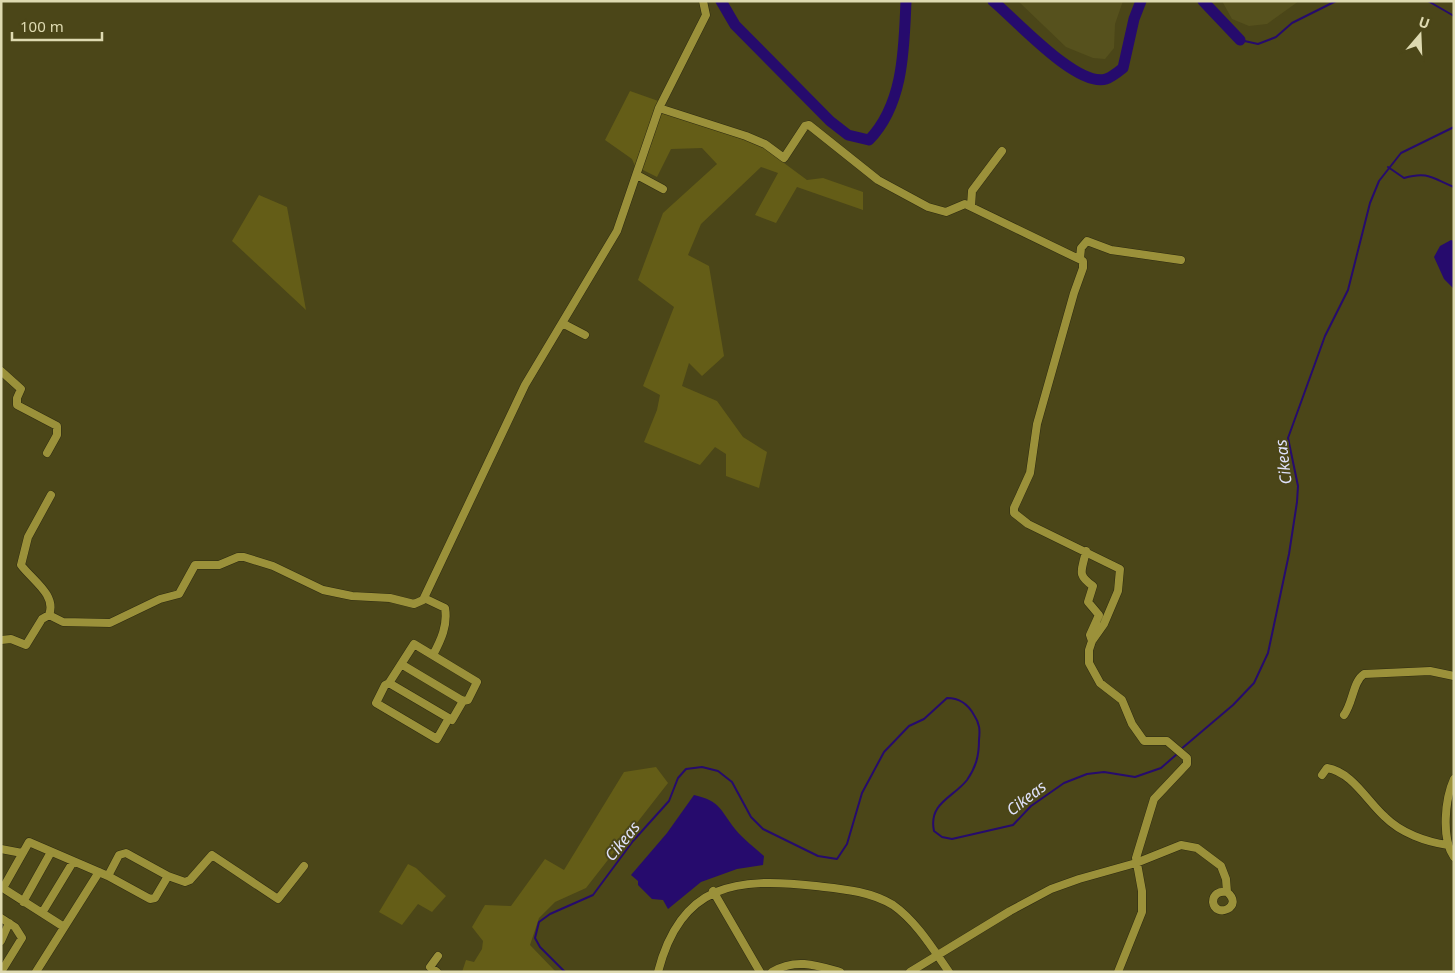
<svg xmlns="http://www.w3.org/2000/svg" width="1455" height="973" font-family="'Noto Sans',sans-serif">
<rect width="100%" height="100%" fill="#4b4618"/>
<!-- built -->
<path fill="#56511d" d="M 1018,1 L 1123,1 L 1115,24 L 1114,48 L 1105,59 L 1093,58 L 1066,47 Z
M 1222,1 L 1299,1 L 1267,24 L 1249,26 L 1232,19 Z"/>
<!-- green -->
<path fill="#645d17" d="M 630,91 L 664,103 L 662,109 L 761,146 L 807,180 L 823,178 L 863,192 L 863,210 L 797,187 L 776,223 L 755,215 L 778,173 L 761,167 L 701,224 L 688,255 L 709,266 L 724,356 L 702,376 L 689,363 L 682,386 L 717,401 L 743,437 L 767,452 L 759,488 L 726,476 L 726,454 L 715,447 L 700,465 L 644,442 L 657,410 L 660,395 L 643,386 L 674,307 L 638,280 L 663,213 L 717,164 L 702,148 L 671,149 L 657,177 L 635,166 L 632,159 L 605,140 Z
M 259,195 L 287,207 L 306,310 L 232,241 Z
M 656,767 L 668,783 L 586,888 L 555,902 L 539,918 L 530,945 L 556,972 L 462,972 L 466,960 L 474,962 L 482,949 L 483,941 L 472,927 L 485,905 L 511,906 L 545,859 L 564,870 L 624,772 Z
M 408,864 L 416,868 L 446,896 L 432,912 L 418,904 L 402,925 L 379,912 Z"/>
<!-- water -->
<path fill="#260b6d" d="M 1451,240 L 1454,241 L 1454,289 L 1444,279 L 1434,257 L 1440,246 Z
M 694,795 C 721,801 720,810 735,829 C 743,839 755,848 764,856 L 763,865 L 737,869 L 701,882 L 668,909 L 663,900 L 652,899 L 638,885 L 638,881 L 631,875 L 667,833 Z"/>
<g fill="none" stroke-linecap="round" stroke-linejoin="round">
<!-- stream -->
<path stroke="#260b6d" stroke-width="2" d="M 1428,1 L 1454,16
M 1240,40 L 1258,44 L 1276,37 L 1292,23 L 1336,1
M 1388,167 L 1404,178 C 1428,171 1432,178 1454,187
M 1180,750 L 1233,705 L 1254,683 L 1268,653 L 1289,554 L 1297,502 L 1298,486 L 1288,438 L 1325,336 L 1348,290 L 1370,203 L 1379,181 L 1401,153 L 1454,127
M 565,972 L 540,947 L 535,938 L 539,922 L 550,914 L 593,895 L 633,841 L 669,801 L 678,778 L 686,769 L 702,767 L 718,771 L 732,782 L 751,817 L 763,829 L 818,856 L 837,859 L 847,844 L 862,793 L 884,752 L 909,726 L 924,719 L 947,698 C 959,698 968,704 974,715 C 980,724 980,730 979,740 C 979,756 976,767 967,780 C 954,797 928,803 934,831 L 942,837 L 952,839 L 1013,825 L 1031,806 L 1064,783 L 1087,774 L 1104,772 L 1135,777 L 1161,768 L 1177,754"/>
<!-- river -->
<path stroke="#260b6d" stroke-width="11" d="M 721,1 L 735,25 L 830,121 L 848,135 L 869,140 C 904,104 904,48 906,1
M 993,1 C 1015,19 1077,88 1106,79 C 1112,77 1118,72 1123,68 L 1134,19 L 1141,1
M 1203,1 L 1240,40"/>
<!-- minor casing -->
<g stroke="#2f2c11" stroke-width="9">
<path id="minor" d="M 659,108 L 746,136 L 765,144 L 784,158 L 805,126 L 809,125 L 878,180 L 928,207 L 946,212 L 965,204 L 1083,261 L 1083,268 L 1074,293 L 1037,424 L 1030,473 L 1014,508 L 1014,513 L 1028,524 L 1120,569 L 1118,591 L 1104,624 L 1092,641 L 1089,650 L 1089,663 L 1100,683 L 1122,700 L 1132,724 L 1144,741 L 1167,741 L 1187,758 L 1187,764 L 1154,799 L 1136,858 L 1142,891 L 1142,912 L 1118,972
M 637,175 L 663,189
M 971,206 L 972,191 L 1002,151
M 1080,258 L 1081,248 L 1087,241 L 1111,250 L 1181,260
M 562,323 L 585,335
M 1,371 L 21,389 L 17,398 L 17,405 L 57,426 L 57,435 L 47,453
M 1086,551 C 1082,571 1076,574 1093,586 L 1088,602 L 1099,615 L 1090,635 L 1092,641
M 424,598 L 445,608 C 448,625 441,640 433,655
M 49,615 C 57,595 32,580 21,565 L 28,537 L 51,495
M 1,640 L 11,639 L 26,645 L 42,619 L 49,615 L 63,622 L 110,623 L 160,599 L 179,594 L 195,565 L 219,565 L 238,557 L 244,557 L 273,566 L 323,590 L 352,596 L 390,598 L 414,604 L 423,600 L 525,385 L 617,231 L 659,108 L 706,15 L 703,1
M 401,664 L 463,701
M 389,683 L 452,720 L 463,701 L 468,700 L 477,682 L 414,644 L 389,683 L 385,685 L 376,703 L 437,739 L 449,718
M 1344,715 C 1353,703 1353,681 1364,674 L 1430,671 L 1454,676
M 1322,775 L 1327,768 C 1352,772 1367,801 1385,817 C 1401,833 1426,842 1448,845
M 1454,779 C 1445,799 1441,838 1454,857
M 1,849 L 22,853
M 108,876 L 119,855 L 126,853 L 168,876 L 185,882 L 190,880 L 212,855 L 278,899 L 304,866
M 1,887 L 64,927
M 3,888 L 29,842 L 108,876 L 150,899 L 155,898 L 168,876
M 713,891 L 760,972
M 23,902 L 51,852
M 42,913 L 73,862
M 1,918 L 15,927 L 22,938 L 1,972
M 1,941 L 9,923
M 36,972 L 99,872
M 437,972 L 430,967 L 438,956
M 658,972 C 681,883 736,877 816,886 C 843,889 870,891 893,905 C 916,921 933,949 949,972
M 772,972 C 795,958 816,965 840,972
M 910,972 L 1010,911 L 1051,889 L 1079,879 L 1136,863 L 1181,845 L 1197,848 L 1221,866 L 1226,879 L 1227,892 C 1245,907 1215,919 1213,902 C 1213,894 1219,891 1227,892"/>
</g>
<!-- minor -->
<use href="#minor" stroke="#9b913a" stroke-width="8"/>
</g>
<g text-anchor="middle" dominant-baseline="central" stroke-width="4" stroke-linejoin="round" paint-order="stroke">
<!-- water labels -->
<g font-size="16" font-style="italic" fill="#dfe1fb" stroke="#4b4618">
<text transform="translate(1283 462) rotate(-97)">Cikeas</text>
<text transform="translate(1026 798) rotate(-38)">Cikeas</text>
<text transform="translate(622 841) rotate(-51)">Cikeas</text>
</g>
</g>
<!-- border -->
<rect width="1455" height="973" fill="none" stroke="#dedab1" stroke-width="5"/>
<!-- north arrow -->
<g transform="translate(1420 35) rotate(19)" stroke="#4b4618" stroke-width="4" paint-order="stroke">
<path d="M0-4L9 19L0 12L-9 19Z" fill="#dedab1"/>
<text y="-8" font-size="14" font-weight="bold" text-anchor="middle" fill="#dedab1">U</text>
</g>
<!-- scale -->
<path d="M12 32v8h90v-8" fill="none" stroke="#dedab1" stroke-width="2.5"/>
<text x="20" y="32" font-size="15" fill="#dedab1" stroke="#4b4618" stroke-width="4" paint-order="stroke">100 m</text>
</svg>
